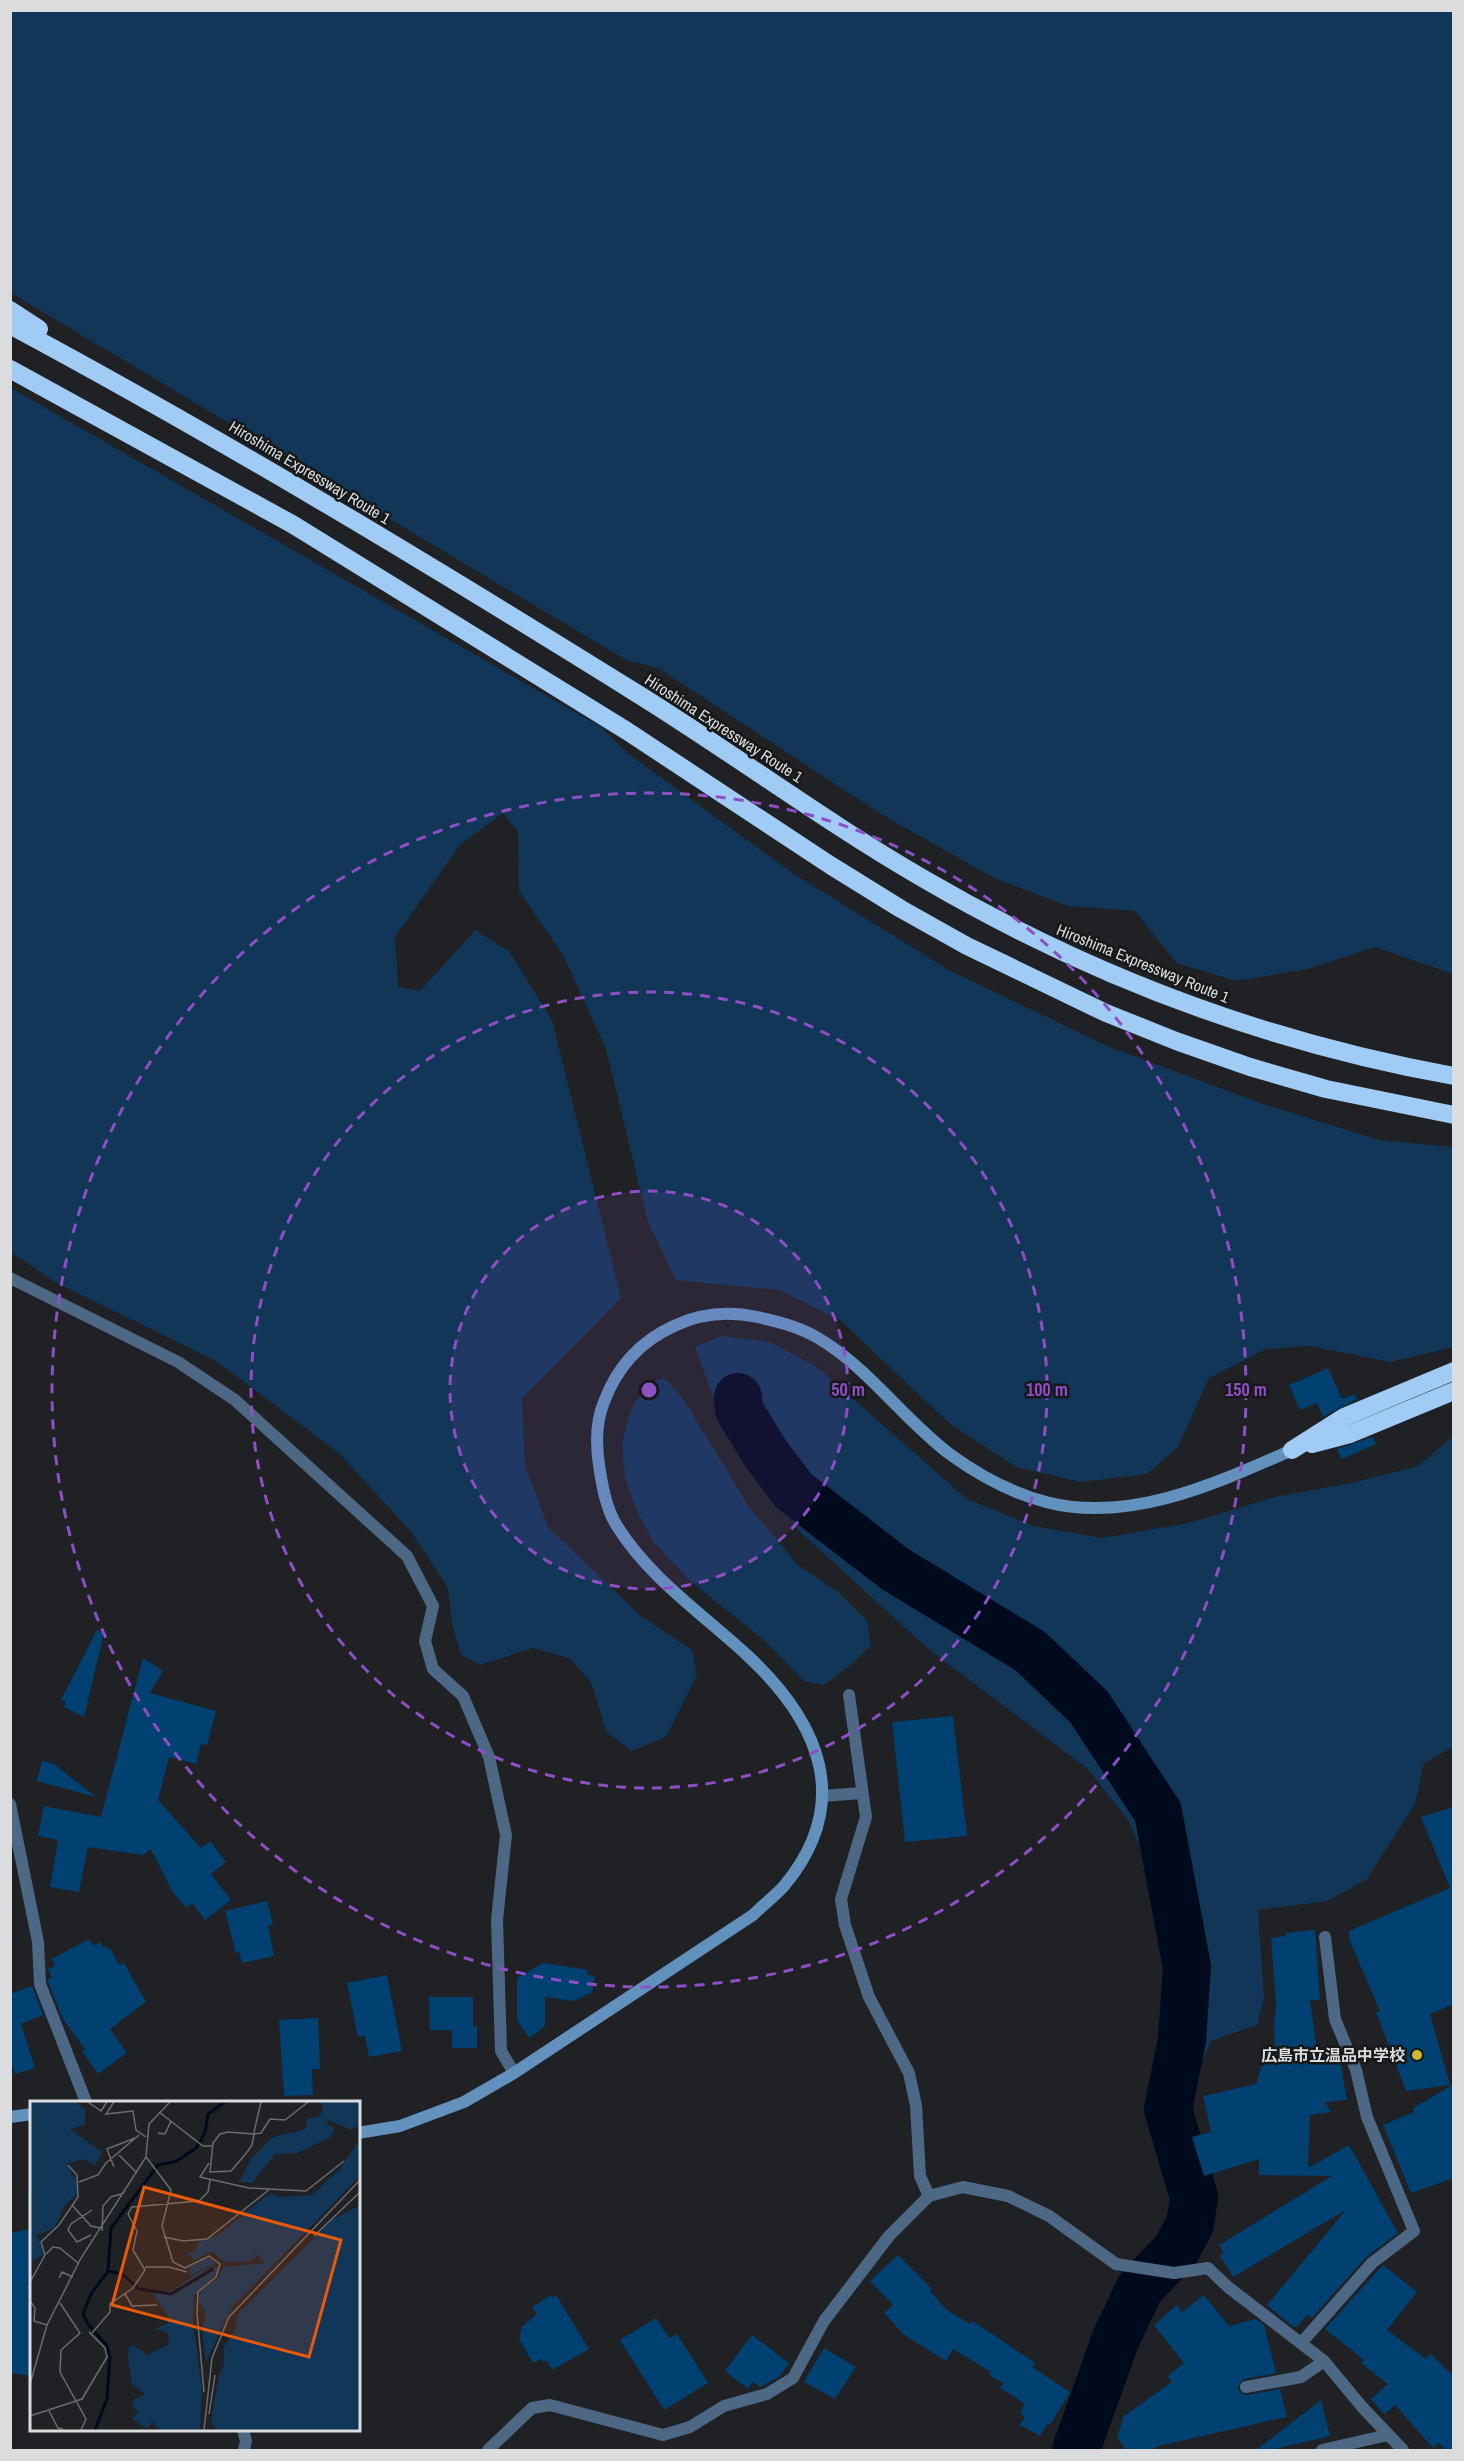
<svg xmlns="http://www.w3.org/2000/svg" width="1464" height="2461" font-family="'Archivo Narrow','Noto Sans JP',sans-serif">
<rect width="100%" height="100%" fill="#1f2124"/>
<!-- green -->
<path fill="#113657" d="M 11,10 L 1453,11 L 1453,974 L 1375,947 L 1308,969 L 1236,981 L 1176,963 L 1135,911 L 1068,906 L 994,878 L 881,814 L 658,668 L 626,660 L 11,293 Z
M 11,388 L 601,727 L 626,752 L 794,874 L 949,970 L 1107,1046 L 1263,1104 L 1380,1140 L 1453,1147 L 1453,1347 L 1391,1362 L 1309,1346 L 1266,1349 L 1209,1378 L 1178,1447 L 1147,1474 L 1081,1482 L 1016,1467 L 949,1423 L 840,1320 L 779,1290 L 676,1280 L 648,1222 L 606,1049 L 563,955 L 519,891 L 518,832 L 503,813 L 460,845 L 395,937 L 398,987 L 420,991 L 475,930 L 509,951 L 552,1020 L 621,1298 L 522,1398 L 525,1466 L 548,1527 L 641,1616 L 692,1650 L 697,1675 L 666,1737 L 632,1751 L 606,1731 L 591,1682 L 569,1658 L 533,1648 L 480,1665 L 461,1655 L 452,1624 L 448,1588 L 412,1533 L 340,1454 L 216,1361 L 55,1282 L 11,1252 Z
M 721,1336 L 770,1342 L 817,1367 L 967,1499 L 1034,1526 L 1102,1538 L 1189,1523 L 1275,1497 L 1356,1482 L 1418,1466 L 1453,1436 L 1453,1747 L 1424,1763 L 1415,1804 L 1367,1879 L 1328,1901 L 1258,1910 L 1264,1998 L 1257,2025 L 1211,2041 L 1197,2073 L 1177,2071 L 1169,2024 L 1177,1967 L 1152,1872 L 1128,1820 L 1088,1769 L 926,1647 L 799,1531 L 717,1407 L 695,1347 Z
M 664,1378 L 682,1397 L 749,1507 L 798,1565 L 838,1592 L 867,1621 L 871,1645 L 853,1663 L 824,1685 L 804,1681 L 765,1641 L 688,1579 L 653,1541 L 636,1509 L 625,1478 L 622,1443 L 631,1410 L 647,1384 Z"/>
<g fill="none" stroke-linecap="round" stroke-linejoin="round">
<!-- river -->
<path stroke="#000a1d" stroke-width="48" d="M 738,1397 L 739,1410 L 766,1454 L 794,1491 L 895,1569 L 1030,1651 L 1089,1707 L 1158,1812 L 1187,1967 L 1182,2040 L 1168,2109 L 1194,2197 L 1190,2224 L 1176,2250 L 1140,2288 L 1116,2338 L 1076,2450"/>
</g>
<!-- building -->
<path fill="#014171" d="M 1328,1368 L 1342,1399 L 1354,1394 L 1357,1399 L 1323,1417 L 1317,1403 L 1300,1410 L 1289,1385 Z
M 1373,1437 L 1376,1444 L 1342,1459 L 1337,1449 Z
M 97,1630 L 104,1633 L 84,1717 L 64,1707 L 66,1702 L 61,1700 Z
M 143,1658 L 163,1671 L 150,1693 L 216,1711 L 207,1745 L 201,1744 L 196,1764 L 169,1757 L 158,1800 L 201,1848 L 210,1841 L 226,1862 L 211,1874 L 231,1900 L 205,1920 L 192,1903 L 186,1908 L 172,1891 L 151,1849 L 143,1855 L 88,1847 L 79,1892 L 50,1887 L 58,1840 L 38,1836 L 44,1806 L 101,1817 Z
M 953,1716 L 967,1836 L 905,1842 L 892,1722 Z
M 42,1761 L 54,1764 L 96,1797 L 37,1781 Z
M 1454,1807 L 1454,2004 L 1430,2014 L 1450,2085 L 1406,2091 L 1376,2012 L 1380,2011 L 1349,1939 L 1349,1931 L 1450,1888 L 1421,1817 Z
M 267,1901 L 273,1924 L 268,1926 L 274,1956 L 242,1963 L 239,1952 L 236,1953 L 225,1911 Z
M 1315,1930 L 1320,2000 L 1310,2000 L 1318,2057 L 1339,2054 L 1347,2100 L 1325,2102 L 1331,2112 L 1310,2115 L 1308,2168 L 1349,2145 L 1398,2233 L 1366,2257 L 1312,2318 L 1307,2315 L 1297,2327 L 1293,2327 L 1267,2305 L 1346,2210 L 1233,2277 L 1220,2256 L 1224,2253 L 1219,2245 L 1332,2176 L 1259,2175 L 1259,2159 L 1204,2176 L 1192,2137 L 1211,2132 L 1203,2096 L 1256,2084 L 1262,2064 L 1276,2062 L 1274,2029 L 1276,2003 L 1271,1938 L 1286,1936 L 1285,1933 Z
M 89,1939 L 93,1946 L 100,1942 L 103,1947 L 106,1946 L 108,1950 L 110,1948 L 119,1965 L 124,1963 L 146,2002 L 110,2029 L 127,2053 L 98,2074 L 82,2051 L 85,2049 L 63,2019 L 48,1982 L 48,1979 L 52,1978 L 48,1969 L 55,1965 L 52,1959 Z
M 543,1963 L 588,1970 L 587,1975 L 595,1976 L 592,1992 L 574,2001 L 545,1997 L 545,2026 L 529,2038 L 517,2020 L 517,1978 Z
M 387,1975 L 402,2051 L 369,2057 L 365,2036 L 358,2037 L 347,1983 Z
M 32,1986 L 43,2015 L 21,2024 L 35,2068 L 15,2074 L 10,2059 L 10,1994 Z
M 429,1997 L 473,1997 L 473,2026 L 477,2026 L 477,2048 L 452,2048 L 452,2030 L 430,2030 Z
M 318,2018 L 320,2069 L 312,2069 L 313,2095 L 284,2096 L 279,2020 Z
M 1454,2084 L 1454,2178 L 1411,2193 L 1383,2125 L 1414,2112 L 1413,2108 Z
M 32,2229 L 32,2376 L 10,2373 L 10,2233 Z
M 898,2255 L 932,2289 L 930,2291 L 947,2310 L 970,2324 L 972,2321 L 994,2335 L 1035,2363 L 1032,2367 L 1070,2392 L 1050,2425 L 1048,2423 L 1040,2436 L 1020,2425 L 1025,2417 L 1020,2414 L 1025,2404 L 1000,2388 L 1003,2383 L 989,2375 L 991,2372 L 953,2349 L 946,2361 L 903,2334 L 884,2313 L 893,2305 L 870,2281 Z
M 1383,2265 L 1417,2292 L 1387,2330 L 1426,2359 L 1431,2354 L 1454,2377 L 1454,2451 L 1447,2451 L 1439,2443 L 1433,2448 L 1395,2405 L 1384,2414 L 1371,2399 L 1388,2384 L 1361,2363 L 1364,2360 L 1325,2329 Z
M 551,2295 L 552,2298 L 556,2295 L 589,2349 L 552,2370 L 546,2360 L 543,2362 L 541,2359 L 533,2363 L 519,2339 L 522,2327 L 537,2314 L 532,2307 Z
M 1204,2295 L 1229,2326 L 1256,2319 L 1264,2325 L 1276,2373 L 1244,2379 L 1239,2384 L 1238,2389 L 1243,2394 L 1247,2395 L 1280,2389 L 1287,2417 L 1158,2446 L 1152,2451 L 1126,2451 L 1117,2437 L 1124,2416 L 1172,2382 L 1167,2376 L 1184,2363 L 1154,2325 L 1177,2305 L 1182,2312 Z
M 656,2318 L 669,2338 L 677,2334 L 708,2383 L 664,2410 L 620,2340 Z
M 752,2335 L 789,2363 L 779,2377 L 760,2387 L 753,2382 L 748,2389 L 725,2371 Z
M 824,2348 L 856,2367 L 835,2399 L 804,2382 Z
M 1321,2400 L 1330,2436 L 1266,2451 L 1255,2451 Z"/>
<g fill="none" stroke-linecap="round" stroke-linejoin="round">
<!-- lane -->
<path stroke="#4c6885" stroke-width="12" d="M 1246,2387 L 1301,2377 L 1324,2361
M 1322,2450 L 1388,2435"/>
<!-- street -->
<path stroke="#4c6885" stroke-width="12" d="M 10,1278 L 178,1362 L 235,1400 L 407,1556 L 433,1606 L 425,1641 L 433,1669 L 463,1696 L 489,1757 L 506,1835 L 497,1920 L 501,2051 L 514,2073
M 849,1695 L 866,1817 L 841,1899 L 845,1925 L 869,1997 L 909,2073 L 916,2106 L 920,2176 L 929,2196
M 823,1796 L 861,1793
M 10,1804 L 38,1942 L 40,1984 L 86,2102
M 1302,2342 L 1372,2263 L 1414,2231 L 1367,2117 L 1356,2070 L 1335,2019 L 1325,1937
M 243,2430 L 246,2441 L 244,2450
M 488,2450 L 532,2408 L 550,2405 L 663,2435 L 690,2427 L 724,2406 L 767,2394 L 793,2378 L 824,2321 L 889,2236 L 929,2196 L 963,2187 L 1008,2196 L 1049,2216 L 1116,2264 L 1174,2273 L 1208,2268 L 1228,2287 L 1324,2361 L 1363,2408 L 1403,2450"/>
<!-- secondary -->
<path stroke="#6391be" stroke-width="12" d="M 10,2117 L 32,2114
M 358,2133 L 400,2126 L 464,2102 L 514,2073 L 753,1915 C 763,1905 775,1896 784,1886 C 854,1802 819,1722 748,1656 C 703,1614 650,1579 617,1526 C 606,1509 602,1485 599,1465 C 596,1445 596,1421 604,1402 C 617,1367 641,1341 674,1326 C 701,1313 729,1311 757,1317 C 777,1321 800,1327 818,1338 C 869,1368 904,1420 951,1455 C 980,1476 1012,1493 1046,1502 C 1130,1524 1217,1483 1292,1450"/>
<!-- highway -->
<path stroke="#a0cbf5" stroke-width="18" d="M 10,310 L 39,329
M 10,325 C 226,441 434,567 641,696 C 737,756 827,823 924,879 C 1090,976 1264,1042 1454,1076
M 10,369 L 292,524 L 627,731 L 830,865 L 901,909 L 967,946 L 1106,1013 L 1176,1041 L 1250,1067 L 1326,1089 L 1454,1115
M 1312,1444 L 1350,1434 L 1454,1391
M 1292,1450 L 1344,1417 L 1454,1371"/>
</g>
<!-- distance rings -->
<circle cx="649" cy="1390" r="199" fill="#8e4fc5" fill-opacity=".12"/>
<g fill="none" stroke="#8e4fc5" stroke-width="3" stroke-dasharray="10 8">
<circle cx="649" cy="1390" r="199"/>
<circle cx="649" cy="1390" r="398"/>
<circle cx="649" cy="1390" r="597"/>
</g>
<!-- markers -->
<circle fill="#cfb837" stroke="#16181a" stroke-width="2" cx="1417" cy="2055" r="6"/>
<g text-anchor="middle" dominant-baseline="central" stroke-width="5" stroke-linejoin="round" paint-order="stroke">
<!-- street labels -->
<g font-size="16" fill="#dadcdd" stroke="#16181a">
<text transform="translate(310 472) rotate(31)">Hiroshima Expressway Route 1</text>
<text transform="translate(724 728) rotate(33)">Hiroshima Expressway Route 1</text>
<text transform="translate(1143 963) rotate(22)">Hiroshima Expressway Route 1</text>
</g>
<!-- poi labels -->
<g font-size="16" font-weight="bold" fill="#dadcdd" stroke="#16181a" text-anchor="end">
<text x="1405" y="2055">広島市立温品中学校</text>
</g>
</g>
<!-- overview -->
<g transform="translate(30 2101)">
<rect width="330" height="330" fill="#1f2124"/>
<path d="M 0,1 L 45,1 L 55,8 L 55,24 L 40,28 L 72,51 L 65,65 L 55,58 L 37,62 L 47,82 L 47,93 L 36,103 L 24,127 L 7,134 L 14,153 L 2,161 ZM 291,1 L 330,1 L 330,23 L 321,29 L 298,19 L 297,22 L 304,28 L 301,36 L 267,52 L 245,53 L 222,82 L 209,81 L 221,58 L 243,36 L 275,28 L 277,18 L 289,15 L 293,10 ZM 330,38 L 330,75 L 203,205 L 176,260 L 172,227 L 176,212 L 168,199 L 172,189 L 187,178 L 194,166 L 235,162 L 224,150 L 226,157 L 217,161 L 194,161 L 182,150 L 164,159 L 157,152 L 166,149 L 168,140 L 187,135 L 240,92 L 250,96 L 282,94 L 309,69 ZM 330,104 L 330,329 L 186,329 L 181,320 L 189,274 L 194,263 L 194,246 L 205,229 L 208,213 L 302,119 ZM 173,158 L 182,158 L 186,163 L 160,174 L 159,167 ZM 188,166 L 187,172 L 164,195 L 163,221 L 172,289 L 170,329 L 130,329 L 122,320 L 118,328 L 102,318 L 108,311 L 102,306 L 103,299 L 115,293 L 102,283 L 98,257 L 99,246 L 103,244 L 118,254 L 139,243 L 138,232 L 125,228 L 138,222 L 139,216 L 120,189 L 141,190 L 171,170 Z" fill="#113657"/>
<path fill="none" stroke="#000a1d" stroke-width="3" d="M 78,170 L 92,173 L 109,188 L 141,193 L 183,168M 65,329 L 77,298 L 80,256 L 77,245 L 58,223 L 53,213 L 61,193 L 78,170 L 81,127 L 128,64 L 147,60 L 166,47 L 175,32 L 178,13 L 195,1"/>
<path fill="none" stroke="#6a6c6e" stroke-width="1.5" d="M 58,1 L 71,10 L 77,1M 84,1 L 76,13 L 103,10 L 106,29 L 116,36M 231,1 L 224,31 L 224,33 L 222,44 L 218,50 L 201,70 L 180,71 L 183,42 L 190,33 L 198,31 L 224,33 L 231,32 L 240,18 L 255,19 L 278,1M 129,11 L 173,45 L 182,45M 128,32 L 135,33 L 141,20M 89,54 L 107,72M 116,56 L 141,89 L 132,125 L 143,161 L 155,167 L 179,155 L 190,163 L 186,176 L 168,191 L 167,212M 179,62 L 170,76 L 219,87 L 276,90 L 314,60M 84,66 L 77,48 L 105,37M 49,81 L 68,74 L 76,62 L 109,34M 42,104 L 61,125 L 70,127M 72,130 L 73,105 L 81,96 L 94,92M 61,134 L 47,141 L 38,129 L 41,123 L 62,109M 284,135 L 330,91M 134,136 L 153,140 L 177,138 L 240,88M 16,153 L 23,146 L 30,147 L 49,163M 115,166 L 139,166 L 157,171M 29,177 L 32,171 L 43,176M 0,181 L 15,154 L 11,141 L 29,124 L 48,96 L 47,74 L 38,64M 95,193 L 102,205 L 127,204M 0,200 L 5,207 L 4,220 L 17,224M 30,202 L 50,232 L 31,249 L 30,271 L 56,318 L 51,329M 167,212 L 174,291M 62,232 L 80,211 L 80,203 L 103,187 L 115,169 L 103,149 L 107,130 L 98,113 L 102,106 L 169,100 L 178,91 L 180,79M 0,283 L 17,224 L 51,157 L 116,56 L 119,23 L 140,1M 19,310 L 28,327 L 33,328M 179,313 L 185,274M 0,315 L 52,298 L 77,256 L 75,247 L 59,231M 174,329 L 182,257 L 199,216 L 330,79"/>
<path fill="#e8590c" fill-opacity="0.15" stroke="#e8590c" stroke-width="3" d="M 114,86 L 311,139 L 279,256 L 82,204 Z"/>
<rect width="330" height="330" fill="none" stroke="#dadcdd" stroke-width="3"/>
</g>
<circle cx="649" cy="1390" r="9" fill="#8e4fc5" stroke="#16181a" stroke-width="3"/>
<g font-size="18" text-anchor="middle" font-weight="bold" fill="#8e4fc5" stroke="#16181a" stroke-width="5" stroke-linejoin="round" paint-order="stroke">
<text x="848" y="1396">50 m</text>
<text x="1047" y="1396">100 m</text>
<text x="1246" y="1396">150 m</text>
</g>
<!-- border -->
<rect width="1464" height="2461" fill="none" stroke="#dadcdd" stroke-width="24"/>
</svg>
